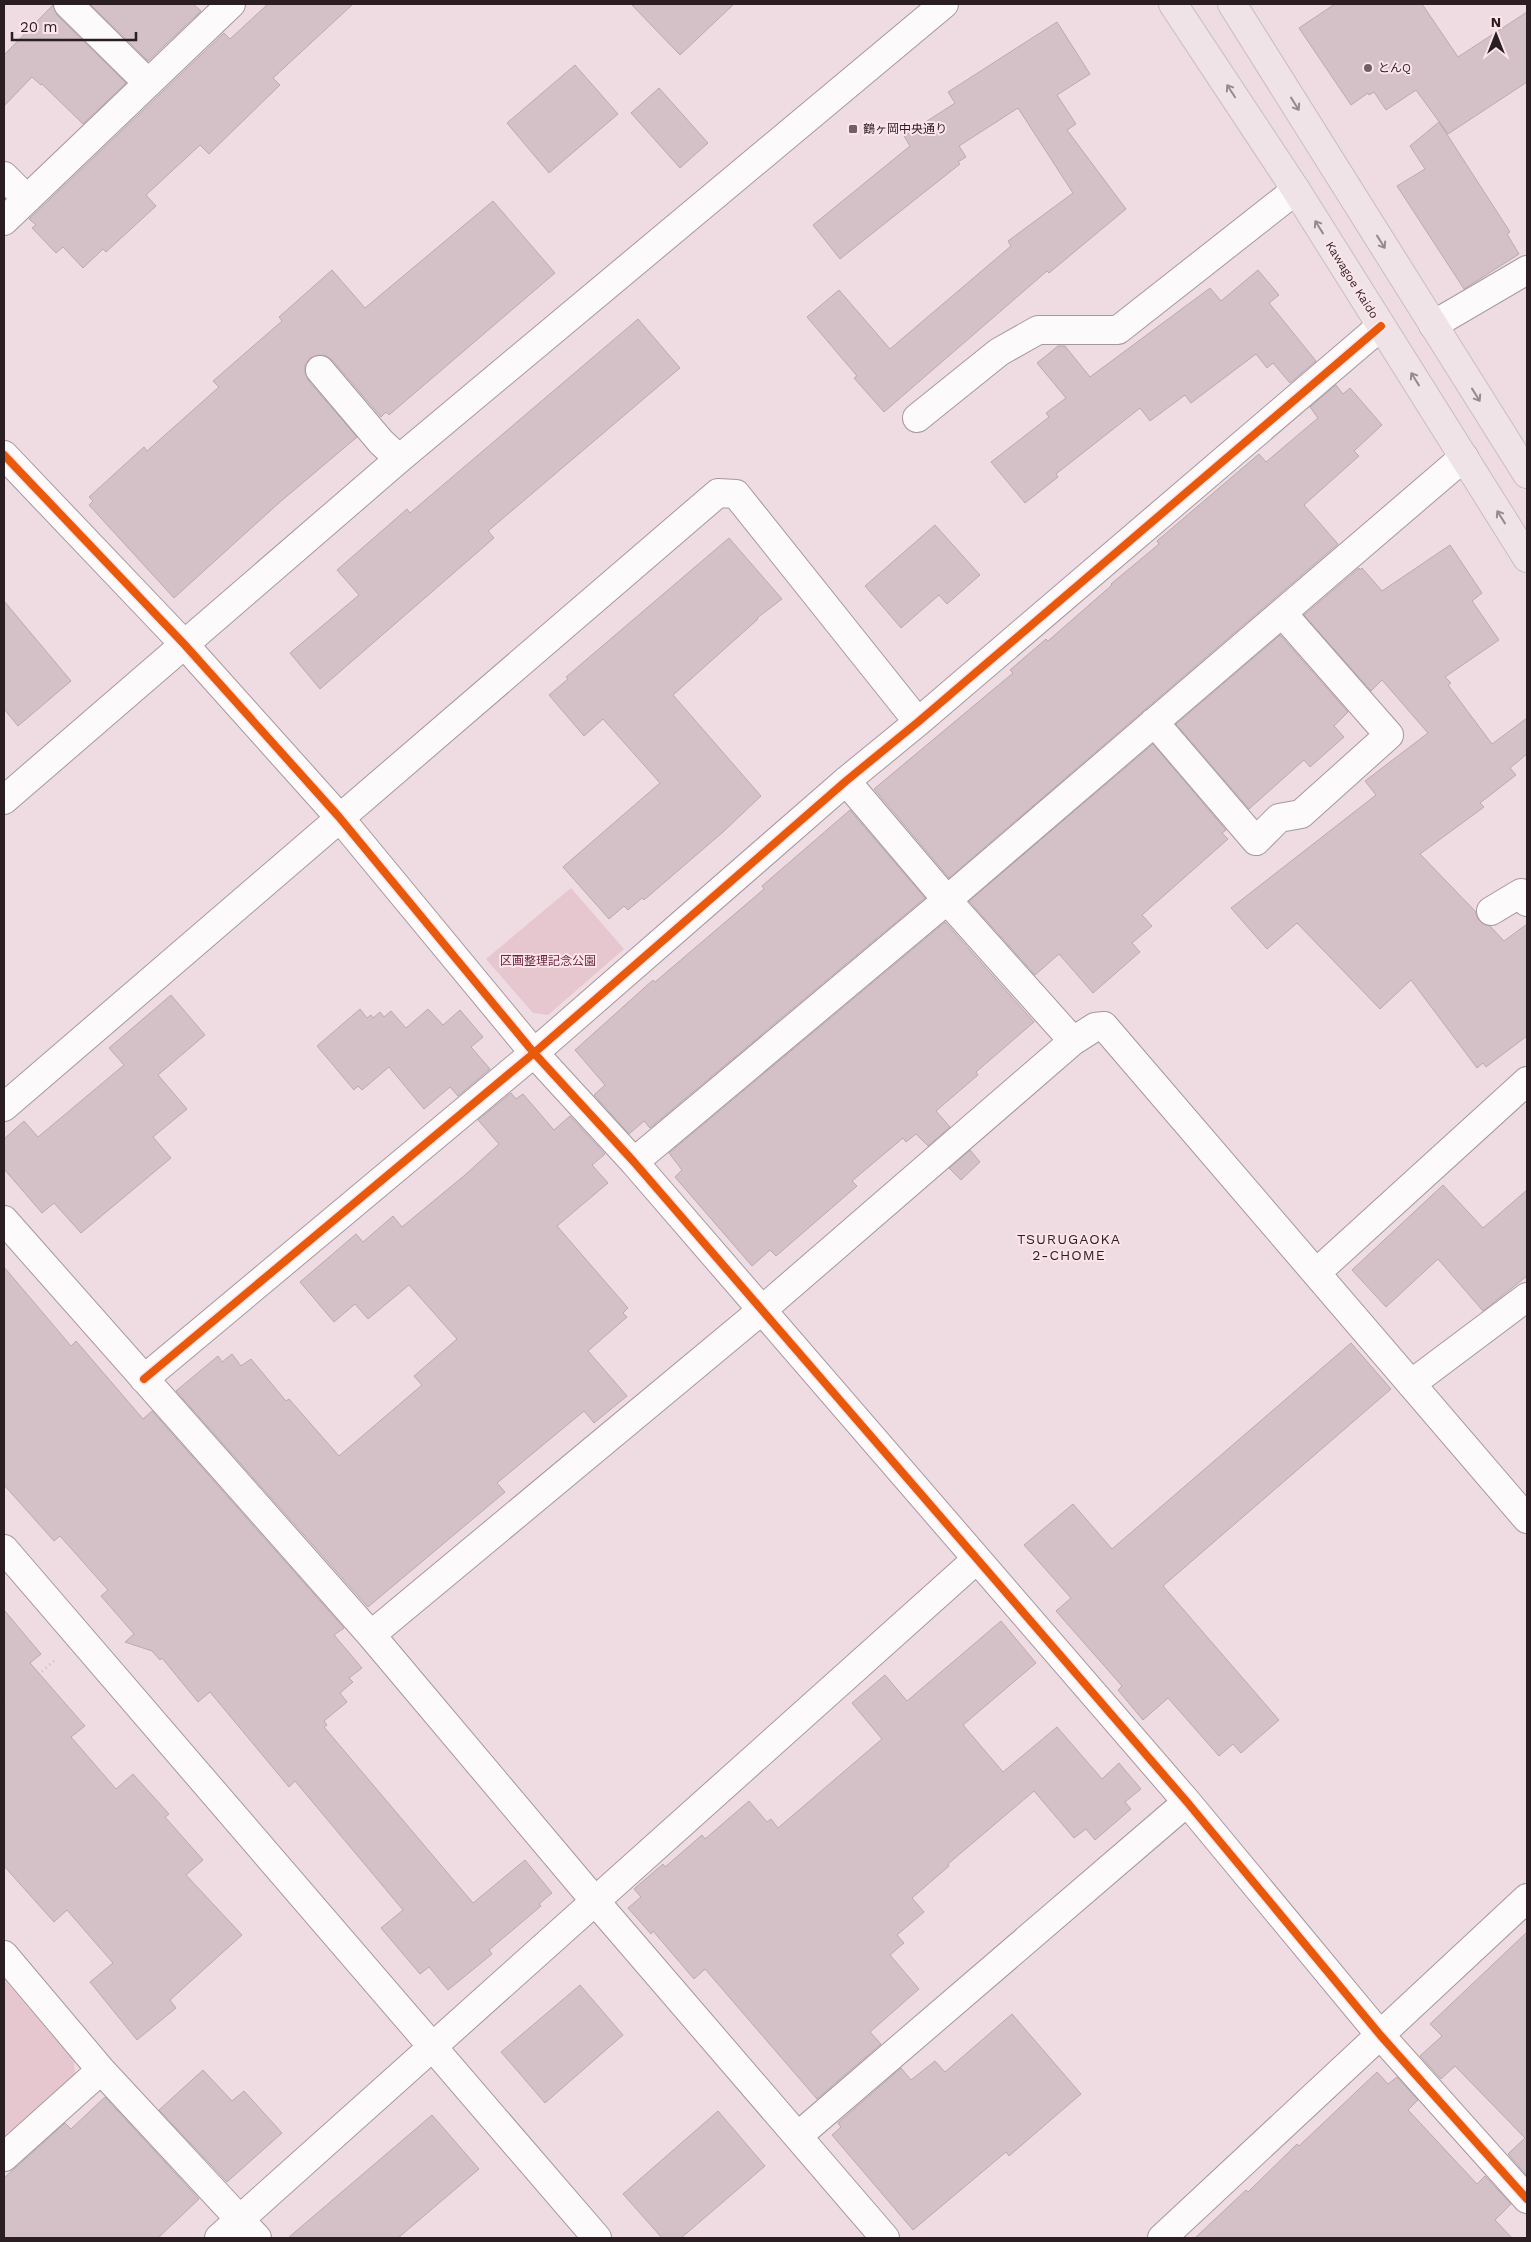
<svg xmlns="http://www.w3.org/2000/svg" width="1531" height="2242" font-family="'Work Sans','Noto Sans JP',sans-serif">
<rect width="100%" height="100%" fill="#efdce2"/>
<!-- green -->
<path fill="#e6c6cf" d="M 571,888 L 624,949 L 548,1015 L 533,1013 L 486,959 Z
M 4,1979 L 74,2061 L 75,2074 L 4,2137 Z"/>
<!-- building -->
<path fill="#d4c1c7" stroke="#b9aaaf" d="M 90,4 L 193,4 L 201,11 L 148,61 Z
M 268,4 L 353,4 L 273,78 L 280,85 L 209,154 L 200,145 L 146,195 L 156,206 L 106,252 L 103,249 L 83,268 L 63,247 L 56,253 L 32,228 L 36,225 L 29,219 L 224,33 L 230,39 Z
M 631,4 L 734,4 L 680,55 Z
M 1335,4 L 1422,4 L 1458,57 L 1527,12 L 1527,82 L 1448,134 L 1416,90 L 1386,110 L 1374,92 L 1369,95 L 1368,93 L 1351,105 L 1299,28 Z
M 53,5 L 57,15 L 126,83 L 83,124 L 42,84 L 41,85 L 32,77 L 4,106 L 4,55 Z
M 1057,22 L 1090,74 L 1057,95 L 1076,124 L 1067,130 L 1126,209 L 1049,273 L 1047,271 L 884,412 L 854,378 L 857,376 L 807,317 L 839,290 L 890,349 L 1011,246 L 1008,241 L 1073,193 L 1018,108 L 959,146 L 966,157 L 958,162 L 960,164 L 840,259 L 813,225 L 910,146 L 904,136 L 955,103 L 948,92 Z
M 575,65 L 618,114 L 549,173 L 507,123 Z
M 659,88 L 708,143 L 680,168 L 631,113 Z
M 1439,122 L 1510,232 L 1507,234 L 1519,254 L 1464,289 L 1397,186 L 1425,169 L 1410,146 Z
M 493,201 L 555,273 L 389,415 L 386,412 L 381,417 L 332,360 L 326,356 L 318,355 L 310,358 L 305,365 L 305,372 L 308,380 L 357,437 L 280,502 L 174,598 L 89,505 L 93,501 L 89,497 L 144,447 L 147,451 L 219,387 L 213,381 L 282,321 L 279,317 L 332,270 L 365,308 Z
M 1258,270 L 1279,295 L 1269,303 L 1316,361 L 1290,383 L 1273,363 L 1267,368 L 1256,354 L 1191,403 L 1185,395 L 1150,421 L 1140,408 L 1056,474 L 1058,477 L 1025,503 L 991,462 L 1049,417 L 1046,413 L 1066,398 L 1037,363 L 1058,346 L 1065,346 L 1090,377 L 1210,288 L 1221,301 Z
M 638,319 L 680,368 L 488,531 L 494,538 L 320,689 L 290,653 L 359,595 L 337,570 L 407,509 L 410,513 Z
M 1336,385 L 1343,394 L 1350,388 L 1382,425 L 1354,451 L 1359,456 L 1304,505 L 1338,544 L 949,878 L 874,789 L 1013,673 L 1010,670 L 1046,639 L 1048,641 L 1112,585 L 1111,584 L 1159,544 L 1157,541 L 1259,454 L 1266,462 L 1318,418 L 1310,407 Z
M 935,525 L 980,575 L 947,604 L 939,595 L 901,628 L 865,586 Z
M 729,538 L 782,599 L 757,618 L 758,619 L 673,695 L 761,796 L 723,832 L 644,900 L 642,898 L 628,910 L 624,906 L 609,919 L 563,867 L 660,783 L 603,719 L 584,736 L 549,695 L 568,679 L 566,677 Z
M 1450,545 L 1482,593 L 1472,601 L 1499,640 L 1445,677 L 1451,683 L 1448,685 L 1492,744 L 1527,718 L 1527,754 L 1510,768 L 1516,775 L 1480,803 L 1484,807 L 1420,854 L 1475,911 L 1478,919 L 1483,924 L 1490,926 L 1504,941 L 1527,924 L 1527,1036 L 1486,1067 L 1483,1063 L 1477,1068 L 1411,980 L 1380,1009 L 1297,923 L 1267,949 L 1231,908 L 1376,795 L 1365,781 L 1428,733 L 1382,680 L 1371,691 L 1304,615 L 1359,568 L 1360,570 L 1362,568 L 1382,591 Z
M 4,601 L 71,681 L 18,726 L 4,709 Z
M 1280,635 L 1348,712 L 1334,726 L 1344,737 L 1310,767 L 1304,760 L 1249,809 L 1176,724 Z
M 1153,744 L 1226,830 L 1222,833 L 1228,839 L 1142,915 L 1152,926 L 1132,943 L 1140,952 L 1093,993 L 1059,954 L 1035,975 L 969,901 Z
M 850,810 L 925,898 L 650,1128 L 644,1121 L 629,1134 L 594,1095 L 605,1085 L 575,1050 L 653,980 L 655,982 L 764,889 L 762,886 Z
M 945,922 L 1034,1022 L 976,1072 L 978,1075 L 936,1111 L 950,1127 L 928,1146 L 916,1134 L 906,1142 L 903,1138 L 852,1181 L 857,1186 L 776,1256 L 770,1250 L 752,1266 L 675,1177 L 682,1170 L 669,1153 Z
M 171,995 L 205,1035 L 158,1075 L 187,1109 L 153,1137 L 171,1158 L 81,1233 L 54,1203 L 42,1213 L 4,1169 L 4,1139 L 24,1121 L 38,1137 L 124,1065 L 109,1048 Z
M 360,1009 L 367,1018 L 371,1015 L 373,1018 L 380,1012 L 384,1017 L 391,1011 L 406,1028 L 428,1009 L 443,1025 L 460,1010 L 483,1037 L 471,1047 L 490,1069 L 458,1096 L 450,1087 L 424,1109 L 389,1067 L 362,1090 L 358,1086 L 354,1090 L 317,1046 Z
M 511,1093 L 516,1099 L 523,1094 L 554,1130 L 570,1116 L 605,1154 L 592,1165 L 608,1183 L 557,1226 L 628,1308 L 623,1313 L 627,1317 L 588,1351 L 627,1396 L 594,1423 L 584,1411 L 497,1483 L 505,1492 L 368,1607 L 176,1391 L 218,1356 L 222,1362 L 232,1354 L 241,1366 L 251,1359 L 286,1401 L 289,1399 L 339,1456 L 422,1385 L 414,1376 L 457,1339 L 409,1285 L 368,1319 L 355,1304 L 334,1322 L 300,1282 L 356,1234 L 363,1242 L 393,1216 L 402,1227 L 465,1175 L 499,1144 L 478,1120 Z
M 970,1150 L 980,1162 L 961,1180 L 949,1168 Z
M 1443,1185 L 1483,1228 L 1527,1190 L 1527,1276 L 1483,1311 L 1438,1259 L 1386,1307 L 1352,1270 Z
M 4,1267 L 71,1346 L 76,1341 L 143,1419 L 152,1411 L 344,1628 L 334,1635 L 362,1668 L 349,1678 L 353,1682 L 340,1693 L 347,1702 L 324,1721 L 327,1725 L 324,1727 L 473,1903 L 525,1860 L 552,1893 L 539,1904 L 541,1906 L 489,1950 L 492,1954 L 448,1990 L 429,1967 L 420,1974 L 381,1928 L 403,1910 L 295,1781 L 289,1787 L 210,1692 L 198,1702 L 162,1658 L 160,1660 L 152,1651 L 125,1642 L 134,1634 L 101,1596 L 108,1590 L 60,1536 L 54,1541 L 4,1485 Z
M 1351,1343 L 1391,1389 L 1163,1586 L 1279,1720 L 1241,1753 L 1233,1744 L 1219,1756 L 1168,1698 L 1143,1720 L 1118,1690 L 1122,1686 L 1056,1611 L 1071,1598 L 1024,1545 L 1073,1504 L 1112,1549 Z
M 4,1610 L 41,1654 L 30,1663 L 85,1726 L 71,1737 L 116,1789 L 133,1774 L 169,1814 L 165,1817 L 203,1860 L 186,1875 L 242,1935 L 170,2000 L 176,2008 L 137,2040 L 90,1982 L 113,1963 L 67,1910 L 54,1922 L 4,1866 Z
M 1001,1621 L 1036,1663 L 963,1725 L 1003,1772 L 1057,1727 L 1102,1779 L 1119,1763 L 1141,1789 L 1125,1802 L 1131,1809 L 1095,1840 L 1086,1829 L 1074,1838 L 1034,1791 L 948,1864 L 949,1866 L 912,1898 L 924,1912 L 897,1935 L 904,1943 L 890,1955 L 919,1989 L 870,2032 L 881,2044 L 817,2099 L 705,1969 L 694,1979 L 653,1931 L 651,1934 L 628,1908 L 641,1897 L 634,1889 L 663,1864 L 665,1867 L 702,1835 L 705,1839 L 749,1801 L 767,1822 L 771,1819 L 778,1828 L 882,1739 L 852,1703 L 885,1675 L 907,1701 Z
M 1527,1932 L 1527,2176 L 1508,2154 L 1525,2138 L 1455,2066 L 1441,2079 L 1420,2056 L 1442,2036 L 1430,2024 Z
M 580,1985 L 623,2035 L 545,2103 L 501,2052 Z
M 1012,2014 L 1081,2094 L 1009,2156 L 1006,2152 L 913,2230 L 832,2135 L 841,2127 L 838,2123 L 901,2068 L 911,2080 L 935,2061 L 945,2072 Z
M 203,2070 L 232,2101 L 244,2091 L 282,2133 L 227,2182 L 159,2110 Z
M 1377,2072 L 1388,2084 L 1397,2077 L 1418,2100 L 1408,2110 L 1477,2184 L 1485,2176 L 1511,2204 L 1495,2220 L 1512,2238 L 1195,2238 L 1246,2190 L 1248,2192 L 1297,2144 L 1299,2146 Z
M 105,2097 L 199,2199 L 158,2238 L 4,2238 L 4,2178 L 65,2123 L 71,2129 Z
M 718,2111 L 765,2166 L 681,2238 L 662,2238 L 623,2194 Z
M 432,2115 L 479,2169 L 398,2238 L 288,2238 Z"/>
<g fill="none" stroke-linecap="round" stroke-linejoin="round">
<!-- minor casing -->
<g stroke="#a6989d" stroke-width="30">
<path id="minor" d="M 68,4 L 148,83
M 4,176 L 27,199
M 4,221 L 231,4
M 1433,325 L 1527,270
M 320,370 L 381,442 L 399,459
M 917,418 L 999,352 L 1038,330 L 1118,330 L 1296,190
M 4,455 L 184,644 L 339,817 L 534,1053 L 634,1162 L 1187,1802 L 1381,2036 L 1527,2199
M 1154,722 L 1256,841 L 1279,818 L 1301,814 L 1389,735 L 1282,613
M 846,781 L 947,900 L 1073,1041
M 4,800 L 399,459 L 944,4
M 1491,911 L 1521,893 L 1527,902
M 4,1107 L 718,493 L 736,494 L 918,722
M 634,1162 L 947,900 L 1464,457
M 4,1220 L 371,1635 L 595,1901 L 885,2238
M 1316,1273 L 1527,1081
M 144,1379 L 534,1053 L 846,781 L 918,722 L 1381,326
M 1411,1384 L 1527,1297
M 4,1549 L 597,2238
M 371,1635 L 762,1310 L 1073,1041 L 1095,1027 L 1104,1026 L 1527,1519
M 4,1955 L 101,2070 L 257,2238
M 798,2136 L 1187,1802
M 4,2157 L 101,2070
M 219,2238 L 977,1559
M 1162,2238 L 1527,1898"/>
</g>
<!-- highway casing -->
<g stroke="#c7bdc0" stroke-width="30">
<path id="highway" d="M 1173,4 L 1296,190 L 1527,558
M 1232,4 L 1527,474"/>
</g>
<!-- path -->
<path stroke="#c7c1c3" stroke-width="3" stroke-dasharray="1 4" stroke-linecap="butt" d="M 4,1704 L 54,1661"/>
<!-- minor -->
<use href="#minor" stroke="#fdfafb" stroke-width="28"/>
<!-- highway -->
<use href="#highway" stroke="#f0e3e7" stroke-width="28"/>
<!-- cycleway casing -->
<g stroke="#fbe5eb" stroke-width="11">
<path id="cycleway" d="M 4,455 L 184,644 L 339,817 L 534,1053 L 634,1162 L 1187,1802 L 1381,2036 L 1527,2199
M 144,1379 L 534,1053 L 846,781 L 918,722 L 1381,326"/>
</g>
<!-- cycleway -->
<use href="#cycleway" stroke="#e8590c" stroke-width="8"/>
</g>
<!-- one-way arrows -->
<defs><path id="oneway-shaft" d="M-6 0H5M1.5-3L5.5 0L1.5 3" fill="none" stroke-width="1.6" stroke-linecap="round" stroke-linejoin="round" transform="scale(1.25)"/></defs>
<g stroke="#978a8e">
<use href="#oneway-shaft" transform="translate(1231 91) rotate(-123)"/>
<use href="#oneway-shaft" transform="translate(1295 104) rotate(58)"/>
<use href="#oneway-shaft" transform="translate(1319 227) rotate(-122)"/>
<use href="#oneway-shaft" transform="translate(1381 242) rotate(58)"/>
<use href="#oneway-shaft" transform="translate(1415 379) rotate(-122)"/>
<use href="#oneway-shaft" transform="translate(1476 395) rotate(58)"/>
<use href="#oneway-shaft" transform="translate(1501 517) rotate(-122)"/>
</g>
<!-- markers -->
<g fill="#706065" stroke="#fbe5eb" stroke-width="2">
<circle cx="1368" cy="68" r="5"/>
<rect x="848" y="124" width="10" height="10" rx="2.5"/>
</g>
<g text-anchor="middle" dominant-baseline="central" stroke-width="4" stroke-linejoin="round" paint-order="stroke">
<!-- poi labels -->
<g font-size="12" fill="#2b1e22" stroke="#fbe5eb" text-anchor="start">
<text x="1378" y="68">とんQ</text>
<text x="863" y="129">鶴ヶ岡中央通り</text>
</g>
<!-- street labels -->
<g font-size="12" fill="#2b1e22" stroke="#fbe5eb">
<text transform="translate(1352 280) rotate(58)">Kawagoe Kaido</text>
</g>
<!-- park labels -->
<g font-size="12" fill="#692740" stroke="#fbe5eb">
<text x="548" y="961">区画整理記念公園</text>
</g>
<!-- neighbourhood labels -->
<g font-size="14" letter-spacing="1" fill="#2b1e22" stroke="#fbe5eb">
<text x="1069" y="1239">TSURUGAOKA<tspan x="1069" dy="16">2-CHOME</tspan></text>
</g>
</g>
<!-- border -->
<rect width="1531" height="2242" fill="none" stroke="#2b1e22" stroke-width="10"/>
<!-- north arrow -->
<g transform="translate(1496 35)" stroke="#fbe5eb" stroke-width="4" paint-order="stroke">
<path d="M0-4L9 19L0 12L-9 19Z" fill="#2b1e22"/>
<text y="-8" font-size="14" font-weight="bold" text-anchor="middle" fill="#2b1e22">N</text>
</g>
<!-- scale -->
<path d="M12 32v8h124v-8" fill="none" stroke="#2b1e22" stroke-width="2.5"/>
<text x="20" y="32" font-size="15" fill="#2b1e22" stroke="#fbe5eb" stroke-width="4" paint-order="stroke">20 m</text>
</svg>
